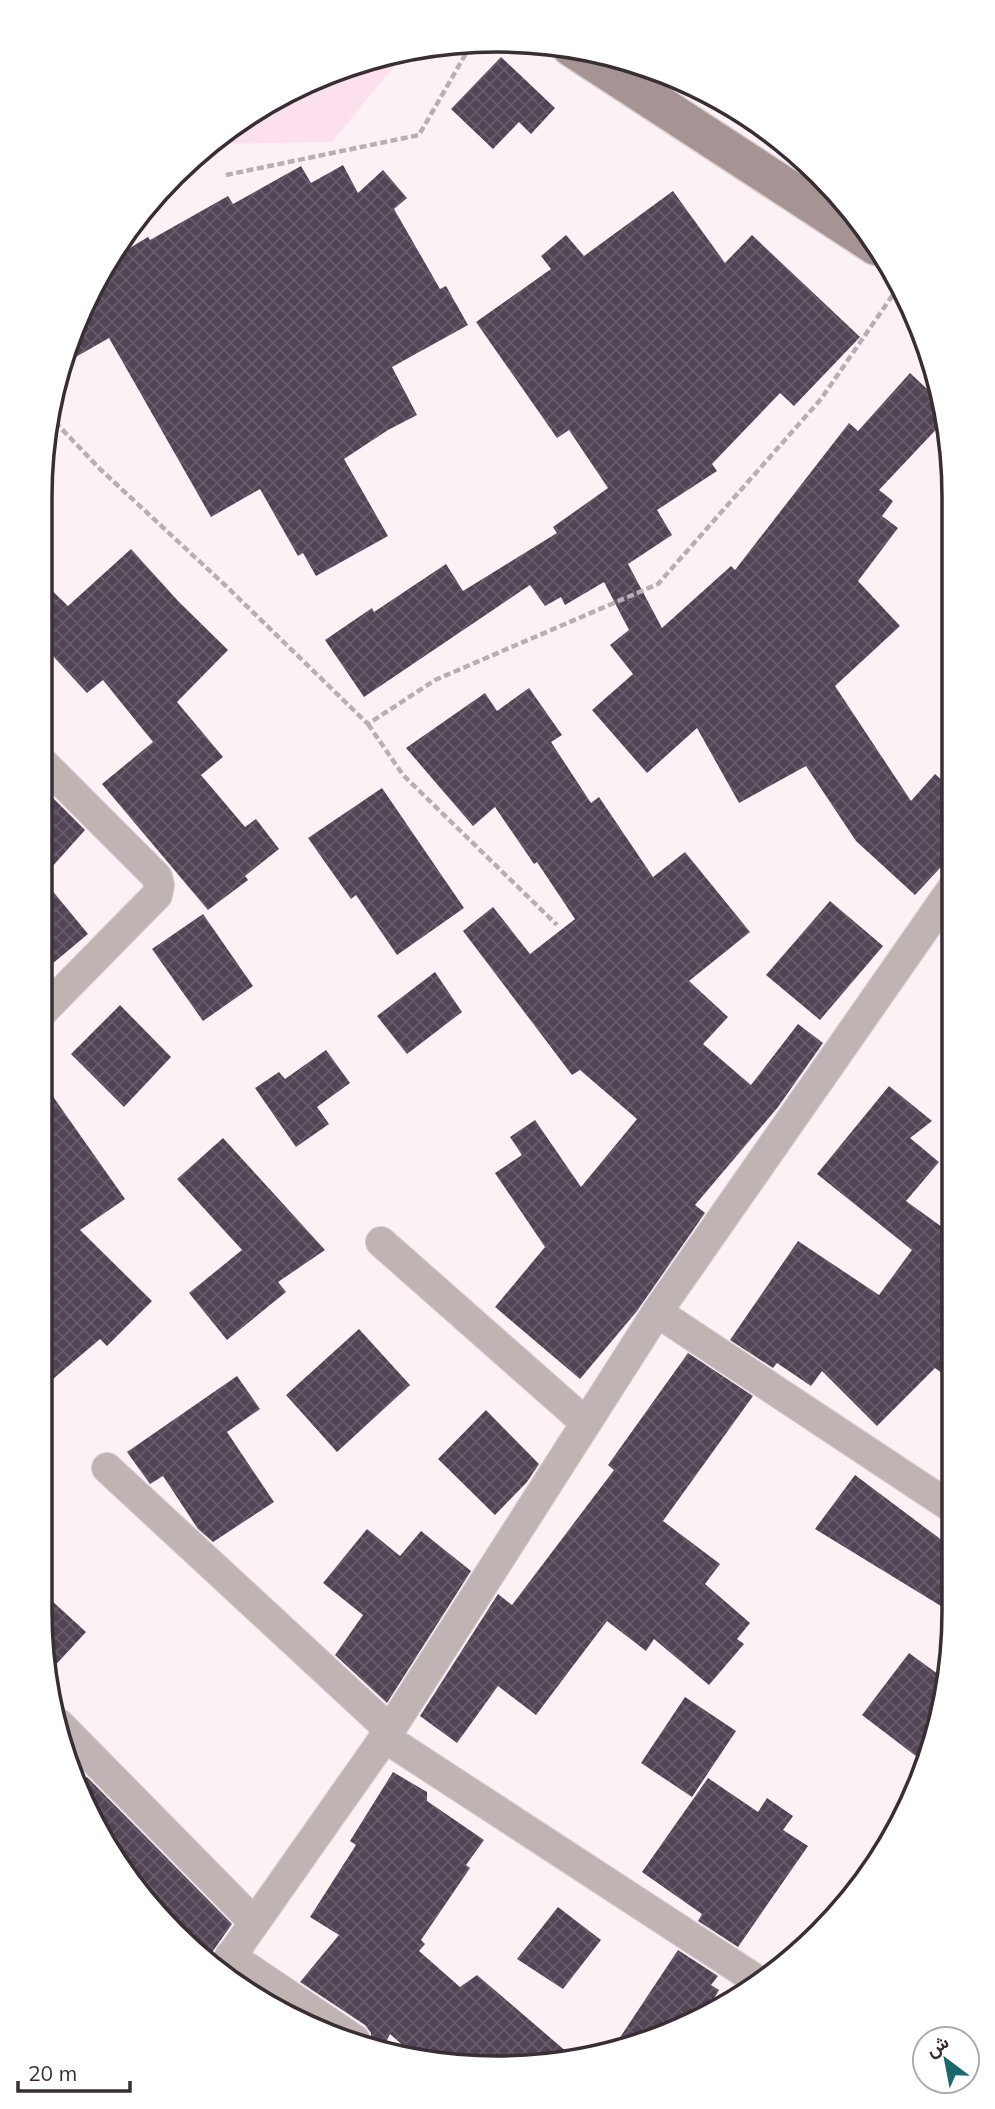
<svg xmlns="http://www.w3.org/2000/svg" width="995" height="2109" font-family="Mulish,Vazirmatn,sans-serif">
<defs>
<pattern id="building-cross-hatch" width="8" height="8" patternUnits="userSpaceOnUse" patternTransform="scale(1.75)"><rect width="8" height="8" fill="#514455"/><path d="M0 0l8 8M0 8l8-8" fill="none" stroke="#685d6b"/></pattern>
</defs>
<rect width="100%" height="100%" fill="#fcf2f6"/>
<!-- built -->
<path fill="#fce0ed" d="M 408,49 L 332,142 L 211,144 L 243,118 L 322,75 Z"/>
<!-- building -->
<path fill="url(#building-cross-hatch)" d="M 501,57 L 555,108 L 531,134 L 519,122 L 493,149 L 451,109 Z
M 343,165 L 358,193 L 383,170 L 407,198 L 394,209 L 440,289 L 446,286 L 468,325 L 392,367 L 417,415 L 388,430 L 344,459 L 388,536 L 316,576 L 303,553 L 298,556 L 260,489 L 211,517 L 109,338 L 67,362 L 75,323 L 108,261 L 148,237 L 150,240 L 228,196 L 233,204 L 301,166 L 311,183 Z
M 673,191 L 725,263 L 752,235 L 860,337 L 794,406 L 780,393 L 712,464 L 717,471 L 657,510 L 672,535 L 628,564 L 662,628 L 731,566 L 735,570 L 849,423 L 858,431 L 910,373 L 941,402 L 946,419 L 879,490 L 893,501 L 882,516 L 898,528 L 858,581 L 900,626 L 835,686 L 911,801 L 935,774 L 952,789 L 952,855 L 915,895 L 856,841 L 806,766 L 739,803 L 697,728 L 647,773 L 592,710 L 633,674 L 610,645 L 629,630 L 604,582 L 565,605 L 561,597 L 545,606 L 530,585 L 364,697 L 325,640 L 372,608 L 374,612 L 446,564 L 463,591 L 557,533 L 553,527 L 608,488 L 569,430 L 557,438 L 476,322 L 551,269 L 541,256 L 566,235 L 584,256 Z
M 131,549 L 178,601 L 228,650 L 177,702 L 223,757 L 201,775 L 245,827 L 256,819 L 279,849 L 245,876 L 248,880 L 208,910 L 102,784 L 153,742 L 103,680 L 87,693 L 40,642 L 40,579 L 68,606 Z
M 529,688 L 562,735 L 551,742 L 591,803 L 599,797 L 653,877 L 685,852 L 750,932 L 689,981 L 728,1017 L 703,1044 L 751,1085 L 798,1024 L 823,1043 L 778,1107 L 695,1205 L 705,1213 L 637,1311 L 580,1379 L 495,1307 L 545,1247 L 495,1173 L 522,1155 L 510,1137 L 535,1120 L 581,1187 L 637,1119 L 580,1070 L 572,1075 L 463,931 L 493,907 L 530,954 L 575,919 L 537,862 L 534,864 L 495,807 L 473,826 L 406,748 L 485,693 L 497,711 Z
M 40,785 L 85,830 L 42,878 L 88,934 L 40,974 Z
M 382,788 L 464,908 L 397,955 L 356,895 L 351,899 L 308,838 Z
M 830,901 L 883,946 L 820,1020 L 766,975 Z
M 203,914 L 253,986 L 203,1021 L 152,949 Z
M 435,972 L 462,1012 L 407,1054 L 377,1016 Z
M 120,1005 L 171,1057 L 124,1107 L 71,1054 Z
M 326,1050 L 350,1083 L 317,1107 L 329,1124 L 296,1147 L 255,1088 L 279,1072 L 285,1079 Z
M 40,1078 L 125,1199 L 80,1230 L 152,1301 L 107,1346 L 100,1339 L 40,1390 Z
M 889,1086 L 932,1121 L 910,1138 L 939,1162 L 906,1201 L 953,1235 L 954,1382 L 935,1368 L 877,1426 L 822,1371 L 811,1386 L 777,1363 L 773,1368 L 730,1340 L 798,1241 L 879,1295 L 912,1250 L 817,1174 Z
M 223,1138 L 325,1250 L 278,1282 L 286,1292 L 227,1340 L 189,1293 L 242,1250 L 177,1179 Z
M 359,1329 L 410,1385 L 337,1452 L 286,1395 Z
M 688,1353 L 753,1396 L 663,1521 L 720,1564 L 705,1584 L 750,1623 L 737,1639 L 744,1644 L 709,1685 L 654,1639 L 646,1651 L 607,1621 L 536,1715 L 498,1686 L 457,1743 L 420,1716 L 498,1594 L 512,1605 L 614,1470 L 608,1465 Z
M 237,1376 L 260,1409 L 227,1432 L 274,1502 L 213,1542 L 198,1529 L 163,1476 L 150,1484 L 127,1452 Z
M 486,1410 L 539,1464 L 527,1482 L 495,1515 L 438,1459 Z
M 855,1475 L 955,1550 L 954,1614 L 815,1529 Z
M 367,1529 L 400,1556 L 421,1531 L 471,1571 L 387,1703 L 335,1655 L 363,1615 L 323,1583 Z
M 40,1590 L 86,1632 L 50,1671 L 40,1612 Z
M 909,1653 L 942,1677 L 925,1763 L 862,1715 Z
M 685,1697 L 736,1731 L 692,1797 L 641,1763 Z
M 393,1772 L 427,1792 L 427,1801 L 484,1840 L 466,1865 L 470,1868 L 421,1940 L 425,1944 L 419,1951 L 460,1987 L 477,1975 L 575,2059 L 558,2065 L 420,2060 L 390,2034 L 382,2050 L 371,2046 L 371,2033 L 365,2025 L 300,1982 L 339,1935 L 310,1917 L 356,1845 L 350,1841 Z
M 87,1777 L 232,1924 L 208,1958 L 153,1913 L 79,1783 Z
M 708,1778 L 758,1812 L 767,1798 L 793,1816 L 783,1830 L 808,1846 L 738,1947 L 698,1921 L 702,1914 L 642,1872 Z
M 558,1907 L 601,1940 L 563,1989 L 517,1959 Z
M 678,1950 L 718,1976 L 711,1985 L 719,1990 L 703,2016 L 615,2045 Z"/>
<g fill="none" stroke-linecap="round" stroke-linejoin="round">
<!-- street casing -->
<g stroke="#d9cfd3" stroke-width="32">
<path id="street" d="M 40,1014 L 157,895 L 159,885 L 157,877 L 40,760
M 381,1242 L 586,1423
M 657,1312 L 954,1509
M 107,1468 L 390,1730
M 59,1724 L 254,1922
M 384,1737 L 758,1981
M 230,1956 L 355,2040
M 222,1969 L 390,1730 L 657,1312 L 952,889"/>
</g>
<!-- secondary casing -->
<g stroke="#d9cfd3" stroke-width="41">
<path id="secondary" d="M 571,47 L 876,246"/>
</g>
<!-- path -->
<path stroke="#b8aeb3" stroke-width="4.5" stroke-dasharray="7 3.5" stroke-linecap="butt" d="M 226,175 L 419,135 L 472,43
M 55,422 L 100,469 L 226,586 L 368,724 L 435,680 L 658,584 L 821,399 L 899,286
M 368,724 L 403,775 L 557,925"/>
<!-- street -->
<use href="#street" stroke="#c0b3b3" stroke-width="30"/>
<!-- secondary -->
<use href="#secondary" stroke="#a69393" stroke-width="38"/>
</g>
<!-- crop -->
<path d="M0 0H995V2109H0ZM497 52H497A445 445 0 0 1 942 497V1611A445 445 0 0 1 497 2056H497A445 445 0 0 1 52 1611V497A445 445 0 0 1 497 52Z" fill="#fff" fill-rule="evenodd"/>
<path fill="none" stroke="#382e33" stroke-width="3.5" d="M497 52H497A445 445 0 0 1 942 497V1611A445 445 0 0 1 497 2056H497A445 445 0 0 1 52 1611V497A445 445 0 0 1 497 52Z"/>
<!-- north arrow -->
<g transform="translate(946 2060) rotate(328)"><circle r="33" fill="#ffffff" stroke="#afabad" stroke-width="2"/>
<path d="M0-5L12 26L0 18L-12 26Z" fill="#1b696c"/>
<text y="-10" font-size="19" font-weight="bold" text-anchor="middle" fill="#382e33">ش</text>
</g>
<!-- scale -->
<path d="M18 2081v10h112v-10" fill="none" stroke="#382e33" stroke-width="3.5"/>
<text x="28" y="2081" font-size="21" fill="#382e33" stroke="#ffffff" stroke-width="5" paint-order="stroke">20 m</text>
</svg>
